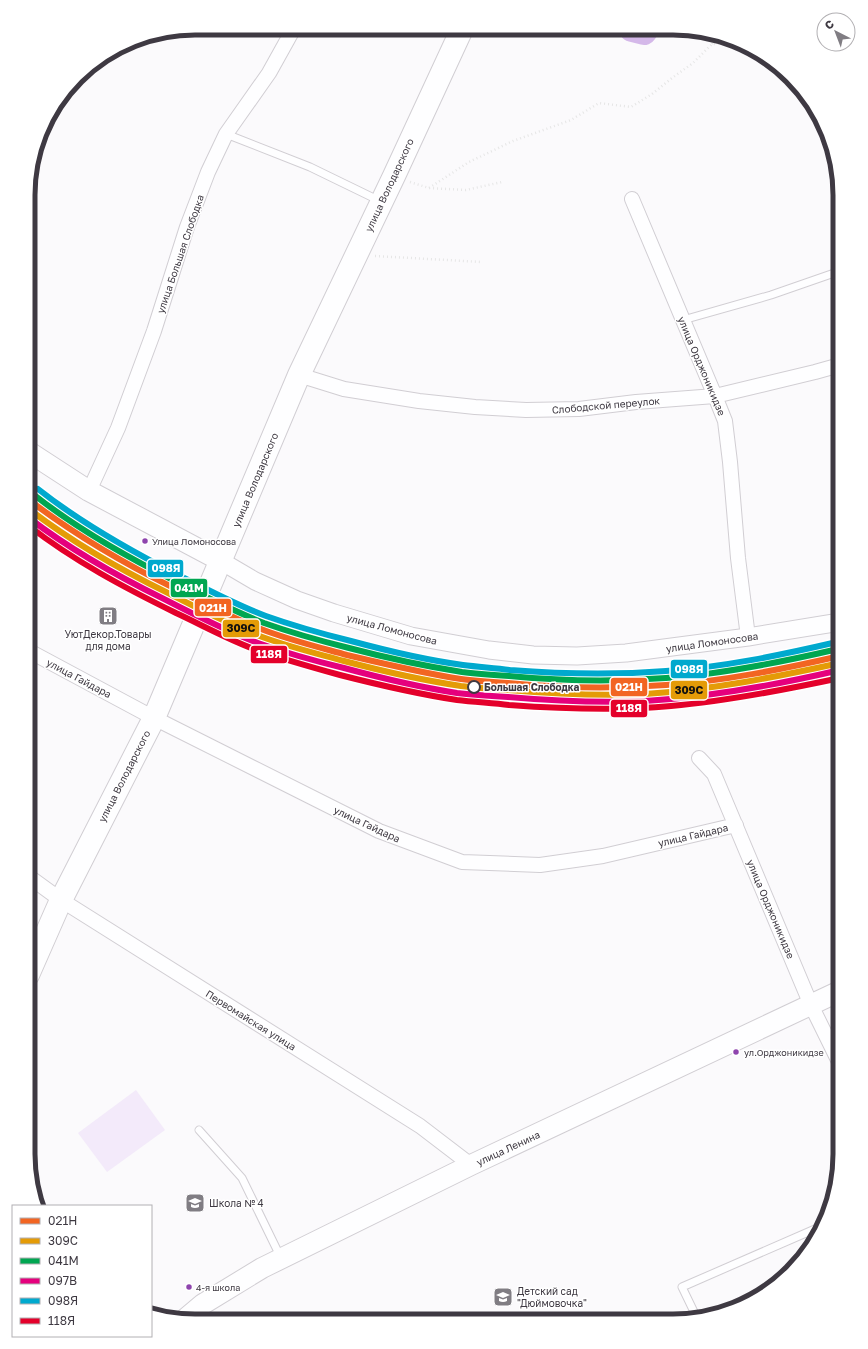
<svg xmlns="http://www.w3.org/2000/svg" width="868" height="1349" font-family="'Golos Text',sans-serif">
<rect width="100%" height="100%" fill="#fbfafc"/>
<!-- grass -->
<path fill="#f3eafa" d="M 136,1090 L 165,1130 L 107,1172 L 78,1133 Z"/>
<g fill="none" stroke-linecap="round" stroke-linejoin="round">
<!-- river -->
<path stroke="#d4b8e9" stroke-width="26" d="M 632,29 L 644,32 L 646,29"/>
<!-- service casing -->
<g stroke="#d1ced3" stroke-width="9">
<path id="service" d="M 226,134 L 310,167 L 380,201
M 683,320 L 771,295 L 840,271
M 199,1130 L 242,1178 L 281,1258
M 696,1316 L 682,1287 L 822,1226"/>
</g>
<!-- minor casing -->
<g stroke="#d1ced3" stroke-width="16">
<path id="minor" d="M 632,199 L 715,396 L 725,421 L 730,462 L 738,558 L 748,637
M 299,375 L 344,389 L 419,401 L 475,407 L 526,410 L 579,409 L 636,402 L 715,396 L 815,372 L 840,365
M 89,491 L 118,428 L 154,331 L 187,227 L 208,172 L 226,134 L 269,73 L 294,28
M 29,651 L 154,718 L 379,831 L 462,862 L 540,865 L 603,856 L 736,825
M 699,758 L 714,774 L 811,1005 L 840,1064
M 28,876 L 61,900 L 420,1126 L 471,1165"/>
</g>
<!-- tertiary casing -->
<g stroke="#d1ced3" stroke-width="19">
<path id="tertiary" d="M 221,561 L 255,581 L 297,600 L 334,613 L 411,636 L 489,650 L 533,655 L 577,656 L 626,653 L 748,637 L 840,622"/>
</g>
<!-- secondary casing -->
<g stroke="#d1ced3" stroke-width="22">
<path id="secondary" d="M 29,452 L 89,491 L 221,561
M 184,1320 L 203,1304 L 262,1268 L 471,1165 L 840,991"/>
</g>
<!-- primary casing -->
<g stroke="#d1ced3" stroke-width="24">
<path id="primary" d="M 28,975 L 61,900 L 154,718 L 299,375 L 394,176 L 462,29"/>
</g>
<!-- path -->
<path stroke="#e6e6e6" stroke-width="2.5" stroke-dasharray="1 3" stroke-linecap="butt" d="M 712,44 L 718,35
M 410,182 L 429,188 L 466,190 L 502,182
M 429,188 L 469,162 L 513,141 L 571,120 L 599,103 L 631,107 L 652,94 L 672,78 L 693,63 L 712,44 L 740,43
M 375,256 L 482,262"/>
<!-- service -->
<use href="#service" stroke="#fefeff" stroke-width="7"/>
<!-- minor -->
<use href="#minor" stroke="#fefeff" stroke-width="14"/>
<!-- tertiary -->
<use href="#tertiary" stroke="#fefeff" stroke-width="17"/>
<!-- secondary -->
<use href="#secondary" stroke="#fefeff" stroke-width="20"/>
<!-- primary -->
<use href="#primary" stroke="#fefeff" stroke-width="22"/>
<!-- rail-1 casing -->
<g stroke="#fff" stroke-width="9">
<path id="rail-1" d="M 29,500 C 74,534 121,562 172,587 C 201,602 230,617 261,629 C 289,640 318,647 347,655 C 385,664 422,673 461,679 C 476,681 492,682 508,683 C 561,688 613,689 666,685 C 725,681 783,669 840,656"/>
</g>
<!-- rail-2 casing -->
<g stroke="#fff" stroke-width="9">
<path id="rail-2" d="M 29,509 C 72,542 119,569 168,593 C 197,608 227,623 257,635 C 285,646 315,653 344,661 C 382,671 421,680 461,686 C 477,688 492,689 508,690 C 554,694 599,696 645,694 C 711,690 776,677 840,663"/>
</g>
<!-- rail-3 casing -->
<g stroke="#fff" stroke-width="9">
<path id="rail-3" d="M 33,494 C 77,529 125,556 175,581 C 204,596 233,611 264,623 C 292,633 321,641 349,648 C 387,658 424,666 462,672 C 477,674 493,675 509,676 C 561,681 614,682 666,678 C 724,674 782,662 838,649"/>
</g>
<!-- rail-4 casing -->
<g stroke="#fff" stroke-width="9">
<path id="rail-4" d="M 29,518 C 71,550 117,576 164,599 C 195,615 226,631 258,643 C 286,653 315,661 344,668 C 381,678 419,687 457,693 C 474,695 491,696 508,697 C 554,701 600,703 645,701 C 711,697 776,685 840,670"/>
</g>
<!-- rail-5 casing -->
<g stroke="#fff" stroke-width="9">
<path id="rail-5" d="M 38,489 C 81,523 129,550 178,575 C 207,589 236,605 266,616 C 294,626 323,634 351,641 C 388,651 426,660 463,665 C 479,667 494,668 510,670 C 562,674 614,675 666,671 C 724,667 781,655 837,642"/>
</g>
<!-- rail-6 casing -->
<g stroke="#fff" stroke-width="9">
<path id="rail-6" d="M 29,526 C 74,561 125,588 176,613 C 202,625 227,639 254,649 C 282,659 311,667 340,675 C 379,685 418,694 457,700 C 474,702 491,703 509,705 C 563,709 617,711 671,706 C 728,701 784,690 840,678"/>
</g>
<!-- rail-1 -->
<use href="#rail-1" stroke="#f26522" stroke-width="6"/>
<!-- rail-2 -->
<use href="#rail-2" stroke="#e49b07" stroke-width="6"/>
<!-- rail-3 -->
<use href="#rail-3" stroke="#00a651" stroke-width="6"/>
<!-- rail-4 -->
<use href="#rail-4" stroke="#e5007d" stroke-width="6"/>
<!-- rail-5 -->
<use href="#rail-5" stroke="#00a9ce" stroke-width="6"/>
<!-- rail-6 -->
<use href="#rail-6" stroke="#e4002b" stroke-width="6"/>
</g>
<!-- icons -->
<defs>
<g id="building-square" transform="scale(1)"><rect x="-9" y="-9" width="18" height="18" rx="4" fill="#807d83" stroke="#fff"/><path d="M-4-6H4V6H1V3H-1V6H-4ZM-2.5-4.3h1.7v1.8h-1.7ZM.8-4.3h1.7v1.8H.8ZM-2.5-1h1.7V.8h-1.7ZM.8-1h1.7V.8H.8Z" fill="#fff"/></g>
<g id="school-square" transform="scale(1)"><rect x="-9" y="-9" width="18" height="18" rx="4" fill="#807d83" stroke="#fff"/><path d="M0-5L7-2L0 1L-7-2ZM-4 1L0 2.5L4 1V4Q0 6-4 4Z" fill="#fff"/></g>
</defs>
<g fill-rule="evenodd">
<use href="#building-square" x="108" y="616"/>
<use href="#school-square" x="195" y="1203"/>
<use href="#school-square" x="503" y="1297"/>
</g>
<!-- markers -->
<g fill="#8e44ad" stroke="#fff" stroke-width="1.5">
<circle cx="145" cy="541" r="3.5"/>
<circle cx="736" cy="1052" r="3.5"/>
<circle cx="189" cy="1287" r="3.5"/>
</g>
<circle fill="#fff" stroke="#3e3942" stroke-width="2" cx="474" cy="687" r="6"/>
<g text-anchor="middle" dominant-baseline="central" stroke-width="3" stroke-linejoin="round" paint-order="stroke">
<!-- bus labels -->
<g font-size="9" fill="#3e3942" stroke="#fff" text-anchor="start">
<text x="152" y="541">Улица Ломоносова</text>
<text x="744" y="1052">ул.Орджоникидзе</text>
<text x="196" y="1287">4-я школа</text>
</g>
<!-- street labels -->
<g font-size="10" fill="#3e3942" stroke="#fff">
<text transform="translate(389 185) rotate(-65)">улица Володарского</text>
<text transform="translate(180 254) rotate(-71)">улица Большая Слободка</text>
<text transform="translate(702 366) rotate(67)">улица Орджоникидзе</text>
<text transform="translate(606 405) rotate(-5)">Слободской переулок</text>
<text transform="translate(255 480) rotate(-67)">улица Володарского</text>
<text transform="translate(392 629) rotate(15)">улица Ломоносова</text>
<text transform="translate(712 642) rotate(-8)">улица Ломоносова</text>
<text transform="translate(79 678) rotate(28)">улица Гайдара</text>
<text transform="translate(124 776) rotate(-63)">улица Володарского</text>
<text transform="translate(367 824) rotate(25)">улица Гайдара</text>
<text transform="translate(693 835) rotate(-13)">улица Гайдара</text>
<text transform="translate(771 909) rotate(67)">улица Орджоникидзе</text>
<text transform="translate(251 1020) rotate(32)">Первомайская улица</text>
<text transform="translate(508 1148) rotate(-25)">улица Ленина</text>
</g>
<!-- poi labels -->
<g font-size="10" fill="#3e3942" stroke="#fff" text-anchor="start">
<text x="108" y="634" text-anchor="middle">УютДекор.Товары<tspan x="108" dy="12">для дома</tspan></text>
<text x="209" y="1203">Школа № 4</text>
<text x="517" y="1291">Детский сад<tspan x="517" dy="12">"Дюймовочка"</tspan></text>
</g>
<!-- stop labels -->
<g font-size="10" font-weight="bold" fill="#3e3942" stroke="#fff" text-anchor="start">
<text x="484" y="687">Большая Слободка</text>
</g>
</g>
<!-- crop -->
<path d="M0 0H868V1349H0ZM195 35H673A160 160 0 0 1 833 195V1154A160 160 0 0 1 673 1314H195A160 160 0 0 1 35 1154V195A160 160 0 0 1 195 35Z" fill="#fff" fill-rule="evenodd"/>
<path fill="none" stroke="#3e3942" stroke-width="5" d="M195 35H673A160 160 0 0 1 833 195V1154A160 160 0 0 1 673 1314H195A160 160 0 0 1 35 1154V195A160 160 0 0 1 195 35Z"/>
<g stroke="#fff" stroke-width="1.5">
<rect x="147" y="559" width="37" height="19" rx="4" fill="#00a9ce"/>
<rect x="170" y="578" width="38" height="20" rx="4" fill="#00a651"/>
<rect x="194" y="598" width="38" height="19" rx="4" fill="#f26522"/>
<rect x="222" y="619" width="38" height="19" rx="4" fill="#e49b07"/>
<rect x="250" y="645" width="38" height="19" rx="4" fill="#e4002b"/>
<rect x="670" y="659" width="38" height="20" rx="4" fill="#00a9ce"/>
<rect x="610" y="677" width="38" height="20" rx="4" fill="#f26522"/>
<rect x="670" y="680" width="38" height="20" rx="4" fill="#e49b07"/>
<rect x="610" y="699" width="38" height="19" rx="4" fill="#e4002b"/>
</g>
<g font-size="11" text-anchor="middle" font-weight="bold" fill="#fff">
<text x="166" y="572">098Я</text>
<text x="189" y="592">041М</text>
<text x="213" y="612">021Н</text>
<text x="269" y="658">118Я</text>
<text x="689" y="673">098Я</text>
<text x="629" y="691">021Н</text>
<text x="629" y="712">118Я</text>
</g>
<g font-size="11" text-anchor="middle" font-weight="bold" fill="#111">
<text x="241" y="632">309С</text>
<text x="689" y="694">309С</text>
</g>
<!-- legend -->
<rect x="12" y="1205" width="140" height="132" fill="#ffffff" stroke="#b2b0b3"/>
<rect x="20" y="1218" width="20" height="6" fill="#f26522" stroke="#b2b0b3"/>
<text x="48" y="1225" font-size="12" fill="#3e3942">021Н</text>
<rect x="20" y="1238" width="20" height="6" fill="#e49b07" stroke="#b2b0b3"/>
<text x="48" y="1245" font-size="12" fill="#3e3942">309С</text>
<rect x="20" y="1258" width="20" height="6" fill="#00a651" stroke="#b2b0b3"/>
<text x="48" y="1265" font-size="12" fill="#3e3942">041М</text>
<rect x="20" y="1278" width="20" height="6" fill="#e5007d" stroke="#b2b0b3"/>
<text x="48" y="1285" font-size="12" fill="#3e3942">097В</text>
<rect x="20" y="1298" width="20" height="6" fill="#00a9ce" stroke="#b2b0b3"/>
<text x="48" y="1305" font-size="12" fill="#3e3942">098Я</text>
<rect x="20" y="1318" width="20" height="6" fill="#e4002b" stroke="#b2b0b3"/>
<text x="48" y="1325" font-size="12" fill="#3e3942">118Я</text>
<!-- north arrow -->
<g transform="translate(836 32) rotate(318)"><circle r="19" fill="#ffffff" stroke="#b2b0b3"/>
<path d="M0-3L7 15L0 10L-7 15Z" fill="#807d83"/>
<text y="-6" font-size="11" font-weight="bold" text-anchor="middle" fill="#3e3942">С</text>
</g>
</svg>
